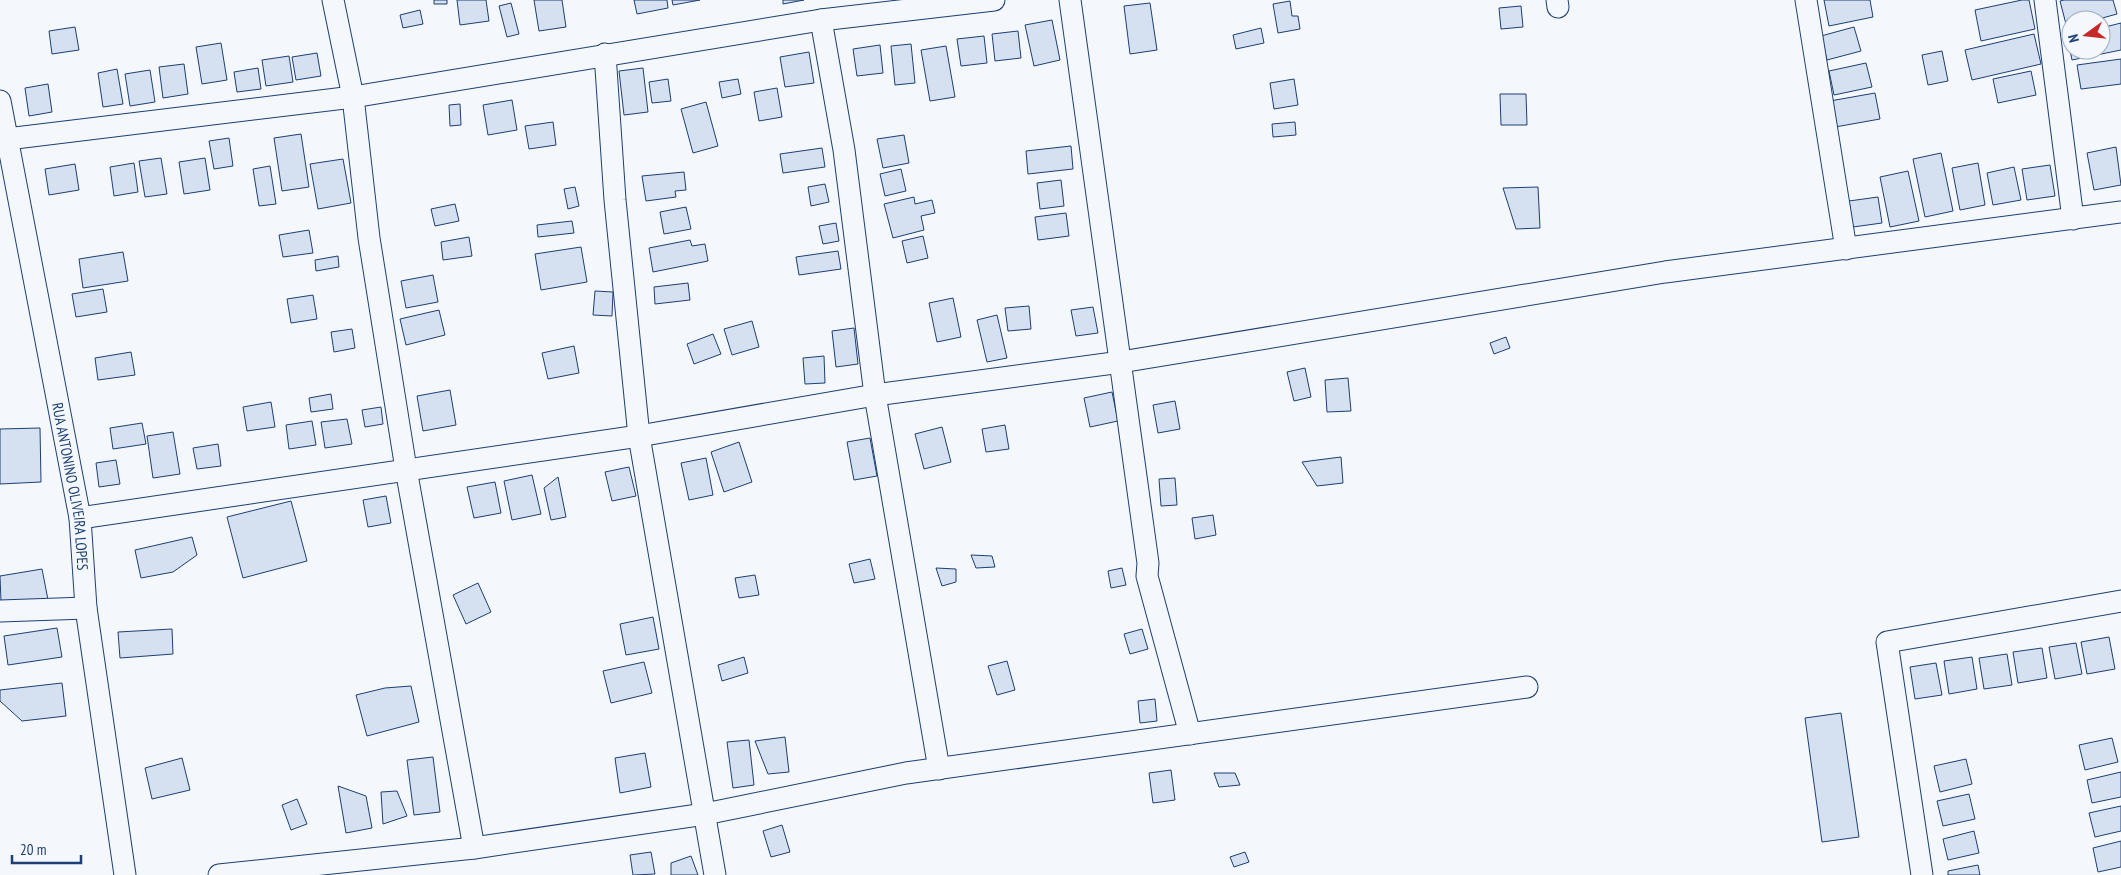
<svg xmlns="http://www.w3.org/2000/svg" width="2121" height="875" font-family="'PT Sans Narrow',sans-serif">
<rect width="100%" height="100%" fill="#f4f7fb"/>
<!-- building -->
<path fill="#d5e0f0" stroke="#1d3f73" d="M 434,0 L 447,0 L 447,4 L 434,4 Z
M 457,0 L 486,0 L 489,21 L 460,25 Z
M 534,0 L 562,0 L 566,27 L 539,31 Z
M 634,0 L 667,0 L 668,8 L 637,14 Z
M 672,0 L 700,0 L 673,5 Z
M 783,0 L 804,0 L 783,4 Z
M 1824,0 L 1870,0 L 1873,17 L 1829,26 Z
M 2022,0 L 2029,0 L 2035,29 L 1981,41 L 1975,10 Z
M 2064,0 L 2113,0 L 2117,14 L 2095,20 L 2071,20 L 2071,27 L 2067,28 L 2060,1 Z
M 1290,1 L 1292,16 L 1298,16 L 1300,29 L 1278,33 L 1273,4 Z
M 511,3 L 519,34 L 507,37 L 499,6 Z
M 1150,3 L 1157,50 L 1130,54 L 1124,6 Z
M 1521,6 L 1523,27 L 1501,29 L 1499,8 Z
M 420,10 L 423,24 L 403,28 L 400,15 Z
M 1052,20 L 1060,60 L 1034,66 L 1025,25 Z
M 2121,23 L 2121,50 L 2072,60 L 2067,35 L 2071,34 L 2071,50 L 2101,50 L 2101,28 Z
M 75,27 L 79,50 L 52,54 L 49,31 Z
M 1854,27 L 1861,51 L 1827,60 L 1821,36 Z
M 1261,28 L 1264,43 L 1236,49 L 1233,35 Z
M 1018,31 L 1021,58 L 995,61 L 992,34 Z
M 2034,34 L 2041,64 L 1972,80 L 1965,50 Z
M 984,36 L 987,63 L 961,66 L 957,39 Z
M 221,43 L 227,80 L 202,84 L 196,47 Z
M 911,44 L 915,83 L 895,85 L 891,46 Z
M 880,45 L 883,73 L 857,76 L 853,49 Z
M 946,46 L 955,97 L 930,101 L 921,50 Z
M 1942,51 L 1948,81 L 1928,85 L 1922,55 Z
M 809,52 L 814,83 L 785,87 L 780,57 Z
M 317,53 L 321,76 L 296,80 L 292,57 Z
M 289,56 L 293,82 L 266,86 L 262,60 Z
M 2121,59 L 2121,84 L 2081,89 L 2077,65 Z
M 1866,63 L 1872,87 L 1834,95 L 1829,71 Z
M 184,64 L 188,94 L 163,98 L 159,67 Z
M 258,68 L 261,89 L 237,92 L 234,72 Z
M 643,68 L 648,112 L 624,115 L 619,71 Z
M 117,69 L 123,104 L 103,107 L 98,73 Z
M 150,70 L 155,102 L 130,106 L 125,74 Z
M 2031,71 L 2036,95 L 1998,103 L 1993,79 Z
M 668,79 L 671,101 L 652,103 L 649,82 Z
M 738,79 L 741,94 L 722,98 L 719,82 Z
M 1294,79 L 1298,105 L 1274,109 L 1270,83 Z
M 48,84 L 52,112 L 29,116 L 25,88 Z
M 777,88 L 782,117 L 759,121 L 754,92 Z
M 1875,93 L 1880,119 L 1835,127 L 1830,101 Z
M 1500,94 L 1526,94 L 1527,125 L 1501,125 Z
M 512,100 L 517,130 L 488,135 L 483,105 Z
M 706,102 L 718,146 L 693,153 L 681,109 Z
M 460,104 L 461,125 L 450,126 L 449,105 Z
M 553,122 L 556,145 L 529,149 L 525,126 Z
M 1295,122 L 1296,135 L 1273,137 L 1272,124 Z
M 301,134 L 309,187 L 282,191 L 274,138 Z
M 904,135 L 909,163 L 883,168 L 877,139 Z
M 229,138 L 233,166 L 214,169 L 209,141 Z
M 1071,146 L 1073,169 L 1028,174 L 1026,151 Z
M 2116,147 L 2121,185 L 2094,190 L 2087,153 Z
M 822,148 L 825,167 L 783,173 L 780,154 Z
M 1941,153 L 1953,211 L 1925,217 L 1913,159 Z
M 161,158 L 167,194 L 145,197 L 139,161 Z
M 205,158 L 210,190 L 184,194 L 179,162 Z
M 343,159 L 351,203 L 318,209 L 310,164 Z
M 134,163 L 138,192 L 114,196 L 110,167 Z
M 1978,163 L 1985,205 L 1960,210 L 1952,168 Z
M 75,164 L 79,190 L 49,195 L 45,169 Z
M 2050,165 L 2055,196 L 2027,200 L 2022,169 Z
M 270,166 L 276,204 L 259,206 L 253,169 Z
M 2014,167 L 2021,200 L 1993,205 L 1987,173 Z
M 901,169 L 906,191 L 885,196 L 880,174 Z
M 1908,171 L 1919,221 L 1890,227 L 1880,177 Z
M 684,172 L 686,190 L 675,191 L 676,197 L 646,201 L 642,176 Z
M 1061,180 L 1064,206 L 1040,209 L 1037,183 Z
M 825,184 L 829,202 L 811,206 L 808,187 Z
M 575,187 L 579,206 L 568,209 L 564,189 Z
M 1538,187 L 1540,228 L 1516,229 L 1503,188 Z
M 914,197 L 915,204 L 932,200 L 935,213 L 921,216 L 924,230 L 893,238 L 884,204 Z
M 1878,197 L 1882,223 L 1853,227 L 1849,201 Z
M 455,204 L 459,221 L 435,226 L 431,209 Z
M 686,207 L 691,229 L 664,234 L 660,212 Z
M 1066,213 L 1069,236 L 1038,240 L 1035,217 Z
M 572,221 L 574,233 L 538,237 L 537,225 Z
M 836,223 L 839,241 L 823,244 L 819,226 Z
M 309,230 L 313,253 L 283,257 L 279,235 Z
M 923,236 L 928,258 L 907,263 L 902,241 Z
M 469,237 L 472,256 L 443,260 L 441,242 Z
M 690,240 L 692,246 L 705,244 L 708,261 L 653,272 L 649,248 Z
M 581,247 L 587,282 L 541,290 L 535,254 Z
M 838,251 L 841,269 L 799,275 L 796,257 Z
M 123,252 L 128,281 L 83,288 L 79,259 Z
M 338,256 L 339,267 L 316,271 L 315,260 Z
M 433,275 L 438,302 L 406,308 L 401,281 Z
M 688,283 L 690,300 L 655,304 L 654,287 Z
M 103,289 L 107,312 L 76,317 L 72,294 Z
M 595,291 L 613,292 L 612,316 L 593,315 Z
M 313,295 L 317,319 L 291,323 L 287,299 Z
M 953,298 L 961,337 L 937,342 L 929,303 Z
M 1029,306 L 1031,329 L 1008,331 L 1005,308 Z
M 1093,307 L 1098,333 L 1076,336 L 1071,310 Z
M 439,310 L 445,335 L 406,345 L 400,319 Z
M 997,315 L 1007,358 L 987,362 L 977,320 Z
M 752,321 L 759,347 L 732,355 L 724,329 Z
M 854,328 L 858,364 L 836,367 L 832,331 Z
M 352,329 L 355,348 L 334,352 L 331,332 Z
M 713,334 L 721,354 L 694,364 L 687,344 Z
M 1506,337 L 1510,348 L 1494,354 L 1490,343 Z
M 574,346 L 579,373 L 548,379 L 542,353 Z
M 131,352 L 135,375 L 98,380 L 95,358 Z
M 824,356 L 825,383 L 805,384 L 803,358 Z
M 1305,368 L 1311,397 L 1294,401 L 1287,372 Z
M 1348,378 L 1351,411 L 1327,412 L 1325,380 Z
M 450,390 L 456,425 L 423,431 L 417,396 Z
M 1112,392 L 1118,421 L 1090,427 L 1084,398 Z
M 331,394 L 333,409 L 311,412 L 309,398 Z
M 1175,401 L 1180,429 L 1158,433 L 1153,405 Z
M 271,402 L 275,427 L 247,431 L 243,407 Z
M 381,407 L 383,424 L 365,427 L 362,410 Z
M 347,419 L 352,444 L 325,448 L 321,422 Z
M 312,421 L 316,445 L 289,449 L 286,425 Z
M 142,423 L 146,444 L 113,449 L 110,428 Z
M 1005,425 L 1009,449 L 986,452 L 982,429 Z
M 942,427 L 951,462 L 924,469 L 915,434 Z
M 40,428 L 41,482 L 0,484 L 0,429 Z
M 173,432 L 180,474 L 153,478 L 147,436 Z
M 870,438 L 877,476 L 854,480 L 847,442 Z
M 739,442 L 752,482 L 724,492 L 711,452 Z
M 218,444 L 221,466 L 197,469 L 193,448 Z
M 1341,457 L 1343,483 L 1317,486 L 1302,462 Z
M 706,458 L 713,495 L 689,500 L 681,463 Z
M 116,460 L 120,484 L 99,487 L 96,463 Z
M 629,467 L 636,496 L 612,501 L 605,472 Z
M 532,475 L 541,514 L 512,520 L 504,481 Z
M 558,477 L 566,517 L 551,520 L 544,488 Z
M 1175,478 L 1177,505 L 1161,506 L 1159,479 Z
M 495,482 L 501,513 L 474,518 L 467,487 Z
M 386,496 L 391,523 L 368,527 L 363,500 Z
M 291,501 L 307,561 L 243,578 L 227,517 Z
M 1213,515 L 1216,535 L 1195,539 L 1192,518 Z
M 192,537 L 197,555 L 173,572 L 141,578 L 135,550 Z
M 971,555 L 992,556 L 995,567 L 976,568 Z
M 870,559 L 875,579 L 854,583 L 849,564 Z
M 936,568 L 956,569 L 956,582 L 942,586 Z
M 1122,568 L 1126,585 L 1111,588 L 1108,571 Z
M 42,569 L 50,610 L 1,602 L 0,576 Z
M 755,575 L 759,595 L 739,598 L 735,578 Z
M 478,583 L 491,612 L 466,624 L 453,595 Z
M 653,617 L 659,649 L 626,655 L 620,624 Z
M 57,628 L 62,657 L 8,665 L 4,636 Z
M 172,629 L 173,654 L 120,658 L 118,632 Z
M 1142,629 L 1148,649 L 1130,654 L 1124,634 Z
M 2109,637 L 2115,669 L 2087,674 L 2081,642 Z
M 2076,643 L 2082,674 L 2055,679 L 2049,647 Z
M 2042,648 L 2047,678 L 2018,683 L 2013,652 Z
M 2007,654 L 2012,685 L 1984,689 L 1979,658 Z
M 744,657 L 748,673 L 722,681 L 718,665 Z
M 1972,657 L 1977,689 L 1949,694 L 1944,661 Z
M 1007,661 L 1015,690 L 997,695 L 988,666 Z
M 644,662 L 652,693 L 611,703 L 603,671 Z
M 1936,663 L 1942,695 L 1915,699 L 1910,667 Z
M 62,683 L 66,716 L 22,721 L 0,701 L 0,690 Z
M 411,686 L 419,722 L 367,736 L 356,695 L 385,688 Z
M 1155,699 L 1157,721 L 1140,723 L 1138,701 Z
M 1841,713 L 1859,837 L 1822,842 L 1805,718 Z
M 785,737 L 789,772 L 768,774 L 755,741 Z
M 2112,738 L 2118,762 L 2085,770 L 2079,745 Z
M 749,740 L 754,785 L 733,788 L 727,742 Z
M 645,753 L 651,787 L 620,793 L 615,758 Z
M 433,757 L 440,812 L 414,815 L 407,760 Z
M 182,758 L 190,790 L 152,799 L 145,768 Z
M 1966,759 L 1972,784 L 1940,792 L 1934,766 Z
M 1171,770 L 1175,800 L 1153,803 L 1149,773 Z
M 2121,772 L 2121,797 L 2092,803 L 2087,780 Z
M 1214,773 L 1235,773 L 1240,785 L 1219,787 Z
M 338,786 L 366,796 L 372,828 L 346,833 Z
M 397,791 L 407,816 L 383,824 L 381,792 Z
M 1969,794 L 1975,819 L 1943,826 L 1937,801 Z
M 297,799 L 307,824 L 291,830 L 282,805 Z
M 2121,806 L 2121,831 L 2095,837 L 2089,813 Z
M 782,825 L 790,852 L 771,857 L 763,831 Z
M 1974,831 L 1979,853 L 1948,860 L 1943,839 Z
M 2121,841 L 2121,867 L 2098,872 L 2093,848 Z
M 651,852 L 655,874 L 633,875 L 630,855 Z
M 1245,852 L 1249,862 L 1234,867 L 1230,857 Z
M 691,856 L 698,875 L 671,875 L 671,863 Z
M 1978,865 L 1980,875 L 1948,875 L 1948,871 Z"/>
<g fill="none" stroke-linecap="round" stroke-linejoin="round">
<!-- minor casing -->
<g stroke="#1d3f73" stroke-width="23">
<g id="minor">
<path d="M 333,0 L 353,97 L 369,238 L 406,469 L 474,848"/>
<path d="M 1070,0 L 1148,563 L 1147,576 L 1190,734"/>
<path d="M 1557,0 L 1558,7"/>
<path d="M 1806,0 L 1846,249"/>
<path d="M 2045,0 L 2073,219"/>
<path d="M 821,20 L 844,150 L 875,395 L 939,769"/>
<path d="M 605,54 L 615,200 L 639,436 L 715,875"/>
<path id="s1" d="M 0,101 L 80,518 L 86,608 L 125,875"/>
<path d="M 7,139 L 353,97 L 821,20 L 994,0"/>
<path d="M 80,518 L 639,436 L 875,395 L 1121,362 L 1665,272 L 2121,212"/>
<path d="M 0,611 L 86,608"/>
<path d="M 219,875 L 474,848 L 705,814 L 906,773 L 1527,687"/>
<path d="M 1922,875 L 1887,642 L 2121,601"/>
</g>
</g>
<!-- minor -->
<use href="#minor" stroke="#f4f7fb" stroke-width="21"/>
</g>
<g text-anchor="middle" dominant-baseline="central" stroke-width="4" stroke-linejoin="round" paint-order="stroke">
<!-- street labels -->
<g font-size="15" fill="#1d3f73" stroke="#f4f7fb">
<text stroke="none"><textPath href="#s1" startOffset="392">RUA ANTONINO OLIVEIRA LOPES</textPath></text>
</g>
</g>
<!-- north arrow -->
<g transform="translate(2086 35) rotate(255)"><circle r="24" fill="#f4f7fb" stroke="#9eadc5"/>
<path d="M0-4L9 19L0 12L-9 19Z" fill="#c62828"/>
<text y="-8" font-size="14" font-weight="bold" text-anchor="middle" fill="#1d3f73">N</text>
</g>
<!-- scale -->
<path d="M12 855v8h69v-8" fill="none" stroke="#1d3f73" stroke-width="2.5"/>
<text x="20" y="855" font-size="15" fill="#1d3f73" stroke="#f4f7fb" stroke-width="4" paint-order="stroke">20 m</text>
</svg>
